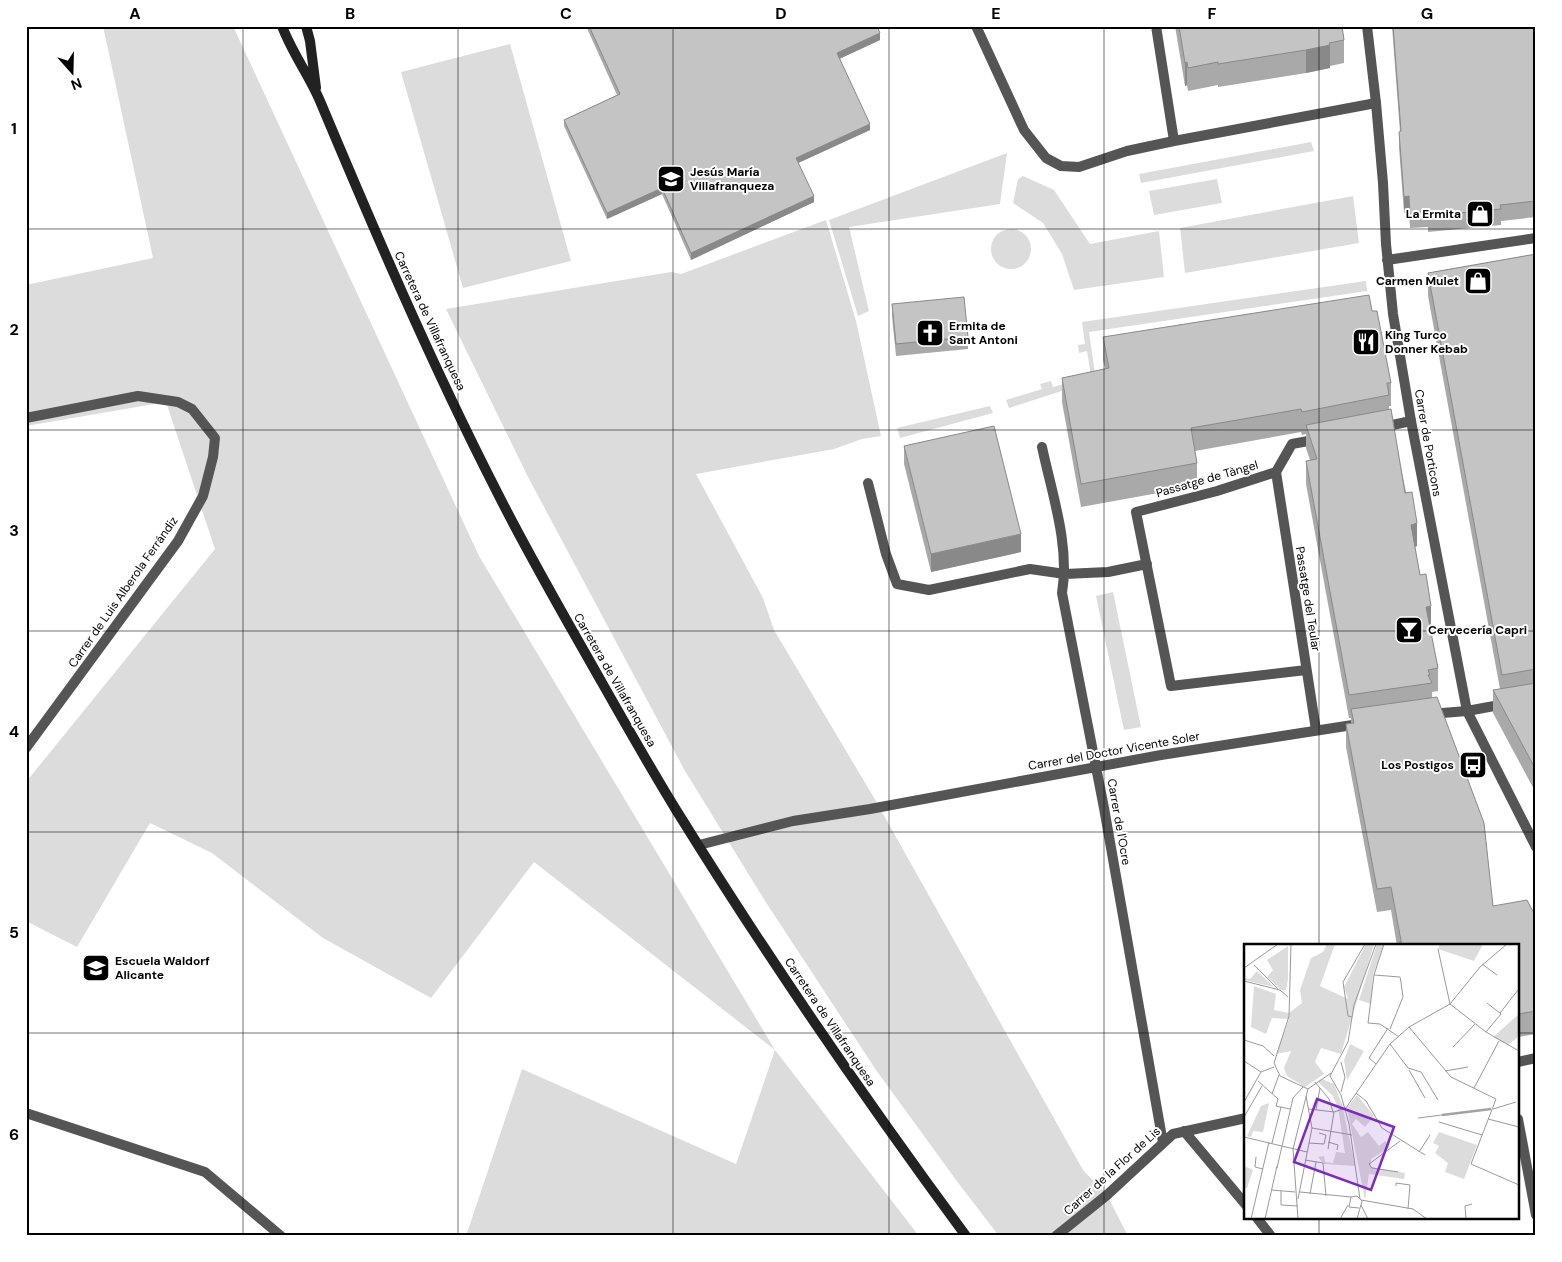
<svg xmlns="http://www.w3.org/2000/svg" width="1562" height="1262" font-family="'DM Sans',sans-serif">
<rect width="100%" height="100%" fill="#fff"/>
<!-- green -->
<path fill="#dcdcdc" d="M 103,26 L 233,26 L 479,556 L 775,1050 L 919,1236 L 466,1236 L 522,1069 L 736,1164 L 775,1050 L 534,862 L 431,998 L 323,938 L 212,853 L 150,823 L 77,947 L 26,921 L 26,782 L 215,549 L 166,402 L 26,426 L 26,285 L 153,258 Z
M 510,44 L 571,261 L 463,288 L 401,72 Z
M 1311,142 L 1314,151 L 1141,183 L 1139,174 Z
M 1007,153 L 1000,204 L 849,227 L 869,311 L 858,316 L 829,220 Z
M 1023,176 L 1054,190 L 1090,244 L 1159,231 L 1164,277 L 1074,290 L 1062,254 L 1043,223 L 1013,203 L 1018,179 Z
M 1217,179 L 1222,203 L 1154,215 L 1149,191 Z
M 1353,196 L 1359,243 L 1185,273 L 1180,228 Z
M 826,220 L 856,321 L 881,436 L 862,439 L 834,449 L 696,474 L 763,598 L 774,630 L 873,796 L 1083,1170 L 1107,1195 L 1128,1236 L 999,1236 L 959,1184 L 876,1070 L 767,904 L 685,771 L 527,475 L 446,309 L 671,272 L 681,274 Z
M991 249a20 20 0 1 1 40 0a20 20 0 1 1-40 0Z
M 1366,281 L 1367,291 L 1089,332 L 1096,380 L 1009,408 L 1006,400 L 1042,389 L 1040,384 L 1051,381 L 1053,387 L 1091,376 L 1087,351 L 1079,353 L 1078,345 L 1085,344 L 1082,322 Z
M 990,406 L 993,413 L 900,438 L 897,428 Z
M 1113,592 L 1141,727 L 1124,730 L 1096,596 Z"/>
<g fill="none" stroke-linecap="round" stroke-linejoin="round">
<!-- pedestrian -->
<path stroke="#555" stroke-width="10" d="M 1467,711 L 1505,704"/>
<!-- minor -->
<path stroke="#555" stroke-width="10" d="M 976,26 L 1024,130 L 1046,158 L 1061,166 L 1079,167 L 1127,151 L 1174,141 L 1376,103
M 1156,26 L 1174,141
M 26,418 L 138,396 L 178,402 L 192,409 L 215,438 L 213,457 L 203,496 L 178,541 L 26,748
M 1383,427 L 1411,421
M 1042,447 C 1052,494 1070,545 1062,593 L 1104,808 L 1163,1143
M 1276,472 L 1316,730
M 868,483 L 886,554 L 897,584 L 929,590 L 1030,569 L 1065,574 L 1108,572 L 1147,564
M 1306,670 L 1171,686 L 1136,512 L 1217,491 L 1276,472 L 1292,444 L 1319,439
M 1430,714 L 1467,711
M 699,845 L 793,821 L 870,809 L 1161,755 L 1359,724
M 1518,1062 L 1536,1058
M 26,1113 L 205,1172 L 281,1236
M 1518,1119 L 1536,1215
M 1184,1131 L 1246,1205
M 1257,1218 L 1271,1236
M 1056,1236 L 1107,1195 L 1173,1134 L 1246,1118"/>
<!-- tertiary -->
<path stroke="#555" stroke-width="10" d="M 1367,26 L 1376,103 L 1383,183 L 1386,244 L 1393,314 L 1411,421 L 1467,711 L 1536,847
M 1387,260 L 1536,238"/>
<!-- secondary -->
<path stroke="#222" stroke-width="10" d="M 282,26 C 292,53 309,75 320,101 C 375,232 431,363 496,490 C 522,542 551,593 580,644 C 612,700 644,758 678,813 C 768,958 865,1099 966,1236
M 306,26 L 310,41 L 316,88"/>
</g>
<!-- wall -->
<path fill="#a9a9a9" d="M 586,26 L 877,26 L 880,40 L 839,59 L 870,130 L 798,163 L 814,202 L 691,260 L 662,194 L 607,219 L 564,126 L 564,120 L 617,95 Z
M 1175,26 L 1342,26 L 1344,40 L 1344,63 L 1330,66 L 1330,68 L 1306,73 L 1218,87 L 1218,85 L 1188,91 L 1187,85 L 1185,86 Z
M 1392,26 L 1536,26 L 1536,217 L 1501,221 L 1501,225 L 1428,232 L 1428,227 L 1410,228 L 1409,212 L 1404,213 L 1399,147 L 1400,132 Z
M 1536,254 L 1536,793 L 1493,713 L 1493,690 L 1500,689 L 1428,296 L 1428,273 Z
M 892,304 L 968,337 L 968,349 L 896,356 L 892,316 Z
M 1372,311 L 1391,383 L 1391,406 L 1389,406 L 1389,409 L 1417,546 L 1415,547 L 1420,575 L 1431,629 L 1430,629 L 1438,668 L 1438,691 L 1432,692 L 1432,697 L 1493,906 L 1536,917 L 1536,1034 L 1518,1037 L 1518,946 L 1397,946 L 1391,910 L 1377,912 L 1346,747 L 1346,724 L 1351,723 L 1351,718 L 1349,718 L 1306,484 L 1306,461 L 1310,460 L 1306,448 L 1306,434 L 1302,435 L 1301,432 L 1195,451 L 1197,463 L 1197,486 L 1081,507 L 1062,402 L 1062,378 L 1105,369 L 1103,360 L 1103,337 Z
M 904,446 L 1021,552 L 931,572 L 904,464 Z"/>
<!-- shaded-wall -->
<path fill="#898989" d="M 880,33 L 880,40 L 837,60 L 837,53 Z
M 1330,45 L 1330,68 L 1306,73 L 1306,50 Z
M 1187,62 L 1187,85 L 1185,86 L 1185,63 Z
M 870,124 L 870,130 L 796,164 L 796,158 Z
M 662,188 L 662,194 L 607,219 L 607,213 Z
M 814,196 L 814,202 L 691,260 L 691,253 Z
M 1409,196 L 1409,212 L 1404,213 L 1404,197 Z
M 1417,523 L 1417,546 L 1411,548 L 1411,525 Z
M 1021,534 L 1021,552 L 931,572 L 931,554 Z
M 1431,606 L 1431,629 L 1426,630 L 1426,607 Z"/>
<!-- building -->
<path fill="#c4c4c4" stroke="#898989" d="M 589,26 L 877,26 L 880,33 L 837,53 L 870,124 L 796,158 L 814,196 L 691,253 L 662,188 L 607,213 L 564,120 L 620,94 Z
M 1179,26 L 1342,26 L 1344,40 L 1329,43 L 1330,45 L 1306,50 L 1218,64 L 1218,62 L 1188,68 L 1187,62 L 1185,63 Z
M 1393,26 L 1536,26 L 1536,201 L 1500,205 L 1501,209 L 1428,216 L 1428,211 L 1410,213 L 1409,196 L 1404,197 L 1399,132 L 1401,131 Z
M 1536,254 L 1536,669 L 1502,675 L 1428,273 Z
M 1369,295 L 1372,311 L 1377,311 L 1391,383 L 1387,383 L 1389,395 L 1302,412 L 1301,409 L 1191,428 L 1197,463 L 1081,484 L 1062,378 L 1109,368 L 1103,337 Z
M 964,297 L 968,337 L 896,344 L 892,304 Z
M 1391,409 L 1405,493 L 1412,492 L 1417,523 L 1411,525 L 1420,575 L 1426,574 L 1431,606 L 1426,607 L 1438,668 L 1428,670 L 1430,675 L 1428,675 L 1432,683 L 1349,695 L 1306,461 L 1317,459 L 1306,425 Z
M 994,426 L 1021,534 L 931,554 L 904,446 Z
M 1536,683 L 1536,770 L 1493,690 Z
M 1437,697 L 1484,823 L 1493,906 L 1527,900 L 1536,917 L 1536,1011 L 1518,1014 L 1518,946 L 1402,946 L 1391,887 L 1377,889 L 1346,724 L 1354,723 L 1351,709 Z"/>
<!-- grid -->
<path fill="none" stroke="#000" stroke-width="1" stroke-opacity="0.55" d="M 243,26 L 243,1236M 458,26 L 458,1236M 673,26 L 673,1236M 889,26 L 889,1236M 1104,26 L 1104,1236M 1319,26 L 1319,946M 26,229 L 1536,229M 26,430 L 1536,430M 26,631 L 1536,631M 26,832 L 1536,832M 26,1033 L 1246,1033M 1518,1033 L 1536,1033M 1319,1218 L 1319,1236"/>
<!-- icons -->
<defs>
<g id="school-square" transform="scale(1.4375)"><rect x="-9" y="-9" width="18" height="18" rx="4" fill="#000" stroke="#fff"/><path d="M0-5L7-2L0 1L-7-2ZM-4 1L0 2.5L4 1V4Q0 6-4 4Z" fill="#fff"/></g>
<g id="shop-square" transform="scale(1.4375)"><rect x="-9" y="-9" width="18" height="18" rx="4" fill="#000" stroke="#fff"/><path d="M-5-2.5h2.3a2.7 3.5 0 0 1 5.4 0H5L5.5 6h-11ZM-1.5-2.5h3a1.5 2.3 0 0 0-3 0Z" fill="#fff"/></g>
<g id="church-square" transform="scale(1.4375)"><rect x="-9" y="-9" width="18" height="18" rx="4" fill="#000" stroke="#fff"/><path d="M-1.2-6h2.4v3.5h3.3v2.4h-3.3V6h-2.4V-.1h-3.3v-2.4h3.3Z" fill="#fff"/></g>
<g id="restaurant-square" transform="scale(1.4375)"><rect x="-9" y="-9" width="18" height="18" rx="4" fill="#000" stroke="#fff"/><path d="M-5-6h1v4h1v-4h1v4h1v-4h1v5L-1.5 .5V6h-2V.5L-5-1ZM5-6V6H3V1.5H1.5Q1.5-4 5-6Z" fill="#fff"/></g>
<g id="bar-square" transform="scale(1.4375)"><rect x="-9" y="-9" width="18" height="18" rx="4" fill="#000" stroke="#fff"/><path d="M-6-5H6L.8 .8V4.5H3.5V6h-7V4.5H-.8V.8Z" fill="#fff"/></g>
<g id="bus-square" transform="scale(1.4375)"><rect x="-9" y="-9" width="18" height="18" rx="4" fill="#000" stroke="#fff"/><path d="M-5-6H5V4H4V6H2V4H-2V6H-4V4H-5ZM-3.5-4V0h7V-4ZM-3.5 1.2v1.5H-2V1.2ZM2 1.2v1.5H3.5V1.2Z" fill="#fff"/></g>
</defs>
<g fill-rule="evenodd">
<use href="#school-square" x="671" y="179"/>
<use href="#shop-square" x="1480" y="214"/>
<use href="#shop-square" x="1478" y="281"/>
<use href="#church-square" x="930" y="333"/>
<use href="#restaurant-square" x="1366" y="342"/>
<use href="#bar-square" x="1409" y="630"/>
<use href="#bus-square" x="1473" y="765"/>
<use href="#school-square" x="96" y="968"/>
</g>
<g text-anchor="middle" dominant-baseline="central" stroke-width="4" stroke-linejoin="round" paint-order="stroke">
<!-- poi labels -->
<g font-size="12" font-weight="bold" fill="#000" stroke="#fff" text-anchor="start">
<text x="690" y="172">Jesús María<tspan x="690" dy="14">Villafranqueza</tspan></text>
<text x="1461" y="214" text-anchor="end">La Ermita</text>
<text x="1459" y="281" text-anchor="end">Carmen Mulet</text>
<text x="949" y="326">Ermita de<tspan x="949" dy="14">Sant Antoni</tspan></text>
<text x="1385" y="335">King Turco<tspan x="1385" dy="14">Donner Kebab</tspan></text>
<text x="1428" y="630">Cervecería Capri</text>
<text x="1454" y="765" text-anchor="end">Los Postigos</text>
<text x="115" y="961">Escuela Waldorf<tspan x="115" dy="14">Alicante</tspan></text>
</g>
<!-- street labels -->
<g font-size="12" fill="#000" stroke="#fff">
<text transform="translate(430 321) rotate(65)">Carretera de Villafranquesa</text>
<text transform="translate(1428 443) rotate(80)">Carrer de Porticons</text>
<text transform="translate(1207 479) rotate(-16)">Passatge de Tàngel</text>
<text transform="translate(123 592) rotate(-55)">Carrer de Luis Alberola Ferrándiz</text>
<text transform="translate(1308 599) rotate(81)">Passatge del Teular</text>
<text transform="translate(615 680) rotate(60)">Carretera de Villafranquesa</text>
<text transform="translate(1114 751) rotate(-10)">Carrer del Doctor Vicente Soler</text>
<text transform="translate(1119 822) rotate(80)">Carrer de l'Ocre</text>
<text transform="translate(830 1022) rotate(56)">Carretera de Villafranquesa</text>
<text transform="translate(1112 1171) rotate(-42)">Carrer de la Flor de Lis</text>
</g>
</g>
<!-- overview -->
<g transform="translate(1244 944)">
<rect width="275" height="275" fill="#fff"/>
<path d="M 83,0 L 91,0 L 76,42 L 104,55 L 100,43 L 122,0 L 130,0 L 97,110 L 77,104 L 71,118 L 80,130 L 61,143 L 43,132 L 40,124 L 47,107 L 32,110 L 45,75 L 28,74 L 22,90 L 7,83 L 10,42 L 32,50 L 30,66 L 45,69 L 58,59 L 56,46 L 67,14 L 79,8 ZM 133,0 L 140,0 L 129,31 L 127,60 L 115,56 ZM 196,0 L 239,0 L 230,17 L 194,5 ZM 44,2 L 44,35 L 42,46 L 37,46 L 23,33 L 29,26 L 23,16 ZM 13,27 L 29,42 L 30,43 L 0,36 L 0,34 L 6,35 ZM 275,70 L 275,92 L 264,101 L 249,93 ZM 106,100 L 120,107 L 103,136 L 100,116 ZM 78,135 L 90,140 L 98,160 L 111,222 L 80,220 L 74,213 L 80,212 L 81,218 L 89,219 L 92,208 L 101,209 L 94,164 L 89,152 L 73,137 ZM 113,151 L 130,172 L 121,183 L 112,175 L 108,180 L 117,193 L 124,188 L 135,202 L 141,197 L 146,203 L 127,215 L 127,223 L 161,229 L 160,235 L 125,230 L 121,256 L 103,164 ZM 25,159 L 19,188 L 9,187 L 7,193 L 3,192 L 17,162 ZM 195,188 L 233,201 L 220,235 L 201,228 L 204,219 L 191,209 L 195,202 L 189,199 ZM 0,222 L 9,226 L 3,244 L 0,244 Z" fill="#dcdcdc"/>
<path fill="none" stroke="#a3a3a3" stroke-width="2.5" d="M 198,171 L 247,165"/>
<path fill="none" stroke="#999" stroke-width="1" d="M 47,0 L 45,72 L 30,119 L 36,132 L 64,145M 140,0 L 130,31 L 124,79 L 136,80 L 155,93M 194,5 L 206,60 L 242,88 L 275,107M 238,20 L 253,31M 10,21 L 35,46M 0,24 L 34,0M 130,31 L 156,33 L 157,38 L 159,53 L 146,85M 0,37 L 36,46 L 44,53M 256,69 L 274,46M 108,73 L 104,72 L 99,38 L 121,0M 165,83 L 207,133 L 252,155 L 227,220 L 275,241M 242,88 L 257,70 L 243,59M 0,96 L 19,102 L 30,112M 146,100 L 164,124 L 177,128 L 194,156M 209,103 L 231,80M 0,117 L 17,128M 132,120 L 125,114 L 144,84M 165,126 L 181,154M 201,127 L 224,123M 14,137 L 34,155 L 32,162 L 46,165M 71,138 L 85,155 L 89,168M 230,144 L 255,97M 97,148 L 101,133 L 97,118M 112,149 L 122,157 L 138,184 L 181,211M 28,150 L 35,131M 0,158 L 17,128 L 30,123M 65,165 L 90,168 L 102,164 L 146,100 L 165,83 L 206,60 L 236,23 L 263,0M 249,165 L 272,158M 72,166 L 76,144M 0,173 L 18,142M 174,174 L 198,171M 244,175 L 275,183M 195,178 L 238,191M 68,184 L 108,191M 0,193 L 63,208M 84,198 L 94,201 L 93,206M 28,199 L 37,163M 65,199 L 80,200 L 82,191 L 75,189M 84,205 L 90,168M 175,208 L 186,191M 12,213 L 11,223 L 19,225M 61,216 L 79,219 L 82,252M 33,224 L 49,154 L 59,143M 154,228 L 128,224 L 125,220 L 156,197M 152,242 L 152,239 L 166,241 L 164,265M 28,246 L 51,248M 37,247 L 37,261 L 54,262M 56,248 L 107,253M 66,250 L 72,218M 54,255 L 68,184 L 62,152M 116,255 L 105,180 L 97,151 L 86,132 L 104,98 L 110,61 L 132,0M 117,256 L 169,265 L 183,275M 117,261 L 124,275M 7,275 L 25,198M 21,275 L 33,222M 54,275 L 49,205 L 64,145 L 87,129M 96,275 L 104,261M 113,275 L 118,257 L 113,252 L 107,253 L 105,263 L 115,264M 222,275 L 221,262 L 228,260"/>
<path fill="#7b2cbf" fill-opacity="0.15" stroke="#7b2cbf" stroke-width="2.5" d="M 73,155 L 150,183 L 127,246 L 50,218 Z"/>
<rect width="275" height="275" fill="none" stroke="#000" stroke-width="2.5"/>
</g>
<!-- border -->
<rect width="1562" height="1262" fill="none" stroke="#ffffff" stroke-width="55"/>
<!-- north arrow -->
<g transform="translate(72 72) rotate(160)" stroke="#ffffff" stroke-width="4" paint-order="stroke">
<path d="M0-4L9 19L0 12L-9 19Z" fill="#000000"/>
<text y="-8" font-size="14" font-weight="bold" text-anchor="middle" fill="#000000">N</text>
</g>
<rect x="28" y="28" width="1506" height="1206" fill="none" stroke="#000" stroke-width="2"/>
<g font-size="16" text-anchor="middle" font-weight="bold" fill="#000">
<text x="135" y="19">A</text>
<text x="350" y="19">B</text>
<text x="566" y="19">C</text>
<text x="781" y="19">D</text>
<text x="996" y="19">E</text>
<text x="1212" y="19">F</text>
<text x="1427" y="19">G</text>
<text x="14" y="134">1</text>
<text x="14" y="335">2</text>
<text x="14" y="536">3</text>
<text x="14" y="737">4</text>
<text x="14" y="938">5</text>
<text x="14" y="1140">6</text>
</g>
</svg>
